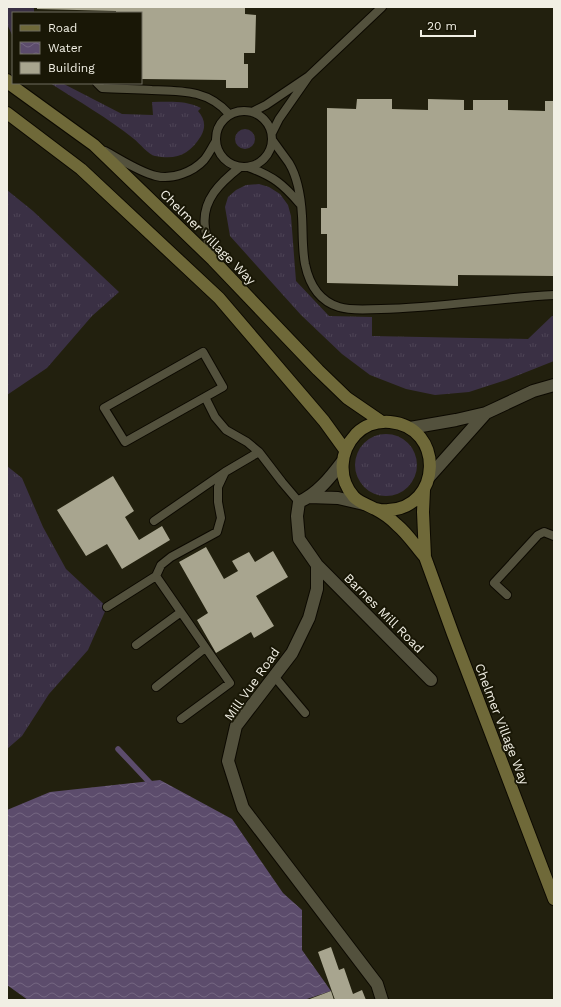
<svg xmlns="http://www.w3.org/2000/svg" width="561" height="1007" font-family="'Work Sans',sans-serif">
<defs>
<pattern id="grass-tufts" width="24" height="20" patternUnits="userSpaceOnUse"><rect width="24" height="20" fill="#3a3044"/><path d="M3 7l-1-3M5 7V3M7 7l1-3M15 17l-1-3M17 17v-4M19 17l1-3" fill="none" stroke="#4d4456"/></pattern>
<pattern id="water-waves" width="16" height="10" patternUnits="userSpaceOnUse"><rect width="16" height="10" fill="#5c4c6c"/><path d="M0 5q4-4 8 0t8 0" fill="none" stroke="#746681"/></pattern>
</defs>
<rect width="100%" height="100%" fill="#22200e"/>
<!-- grass -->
<path fill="url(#grass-tufts)" d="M 7,7 L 34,7 L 34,13 L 13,13 L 13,37 L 7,24 Z
M 50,83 L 62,83 L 122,114 L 153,115 L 152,102 C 169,102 185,100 201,108 L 198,111 C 205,119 206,127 201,136 C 189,155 177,160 155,156 C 149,155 139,143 134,139 C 108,118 78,101 50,83 Z
M235 139a10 10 0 1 1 20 0a10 10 0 1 1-20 0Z
M 259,184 L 269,187 L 280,194 L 288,205 L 291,216 L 296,281 L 329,316 L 372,317 L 372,336 L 528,339 L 552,316 L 554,316 L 554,361 L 506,380 L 469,392 L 435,395 L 406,389 L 370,375 L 342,354 L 301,315 L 230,236 L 225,207 L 228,197 L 236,190 L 246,185 Z
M 7,190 L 33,211 L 119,292 L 92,316 L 47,368 L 7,395 Z
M355 465a31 31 0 1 1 62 0a31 31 0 1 1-62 0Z
M 7,466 L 22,478 L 43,527 L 66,569 L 107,607 L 88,650 L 49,694 L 22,736 L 7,749 Z"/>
<!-- water -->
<path fill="url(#water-waves)" d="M 160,780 L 232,819 L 283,893 L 302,910 L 302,950 L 331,991 L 304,1000 L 28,1000 L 7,985 L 7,810 L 50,792 Z"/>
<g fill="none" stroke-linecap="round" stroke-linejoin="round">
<!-- stream -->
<path stroke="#5c4c6c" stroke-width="5.5" d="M 118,749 L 151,784 L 152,788"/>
</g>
<!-- building -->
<path fill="#a8a58f" d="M 37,7 L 245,7 L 245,14 L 256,15 L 255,53 L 244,53 L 244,64 L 248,64 L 248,88 L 226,88 L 226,80 L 141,79 L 141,13 L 116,13 L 116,11 L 37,9 Z
M 357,99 L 392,99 L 392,109 L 428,110 L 428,99 L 464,100 L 464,110 L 473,110 L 473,100 L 508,100 L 508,110 L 545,111 L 545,101 L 554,101 L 554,276 L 458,275 L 458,286 L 327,283 L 327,234 L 321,234 L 321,208 L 327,208 L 327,108 L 356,109 Z
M 113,476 L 134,511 L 125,517 L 139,540 L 162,526 L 170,540 L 122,569 L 107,544 L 86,556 L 57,510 Z
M 206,547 L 224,579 L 238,571 L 232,561 L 249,552 L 255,562 L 273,551 L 288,577 L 256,596 L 274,626 L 254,638 L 251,632 L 216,653 L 197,620 L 208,613 L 179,562 Z
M 331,947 L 339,970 L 344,968 L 353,994 L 362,990 L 366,1000 L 335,1000 L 318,952 Z
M 331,991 L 334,1000 L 307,1000 Z"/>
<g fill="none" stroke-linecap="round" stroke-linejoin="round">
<!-- lane casing -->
<g stroke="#0c0900" stroke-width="10">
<path id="lane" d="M 309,76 L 382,7
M 97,83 L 102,88 C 119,89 135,89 152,90 C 183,91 208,90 229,114
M216 139a28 28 0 1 1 56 0a28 28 0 1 1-56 0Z
M 252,112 L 266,105 L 309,76 L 279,119 L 272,133
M 273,141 C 278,148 284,156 289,163 C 298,178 301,198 302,216 C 303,232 302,248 305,264 C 309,283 319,301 339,307 C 352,311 368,309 381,309 C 439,308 496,298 554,295
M 105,151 C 120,159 139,172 156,176 C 172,180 193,172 204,160 C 209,154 212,147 216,141
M 248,167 C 273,176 283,184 300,204
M 212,258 C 210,248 206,238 205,228 C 201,200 221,182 240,167
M 203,352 L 223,387 L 125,442 L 104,408 Z
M 205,397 L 215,417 L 226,430 L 247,442 L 259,452
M 154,521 L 225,472
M 156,576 L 161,565 L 171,557 L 217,532 L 221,518 L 218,502 L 218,487 L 225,472 L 259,452 L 282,482 L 299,502
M 507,595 L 494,583 L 538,535 L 544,532 L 554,536
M 107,607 L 156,576 L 230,683 L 181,719
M 136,645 L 181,612
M 274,676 L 305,713
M 156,687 L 205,648"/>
</g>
<!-- street casing -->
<g stroke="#0c0900" stroke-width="14">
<path id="street" d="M 410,428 L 456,420 L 486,413 L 533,391 L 554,385
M 342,462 C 330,478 317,494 299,502 L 297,516 L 299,539 L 317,565 L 317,589 L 309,618 L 292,653 L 236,726 L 228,761 L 243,808 L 377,984 L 382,1000
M 429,477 L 486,413
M 309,497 L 338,498 L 364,504
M 317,565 L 431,680"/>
</g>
<!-- secondary casing -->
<g stroke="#0c0900" stroke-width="14">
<path id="secondary" d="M 7,80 L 11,85 L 94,145 L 213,260 L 318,370 L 347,398 L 382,422
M 7,113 L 81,169 L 219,298 L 324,421 L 345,450
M 424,490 L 423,512 L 425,557 L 453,634 L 554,899
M 376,509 C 380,510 384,511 388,510 C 442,508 445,427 390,422 C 378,421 365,425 356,434 C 340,451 337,478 354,497 C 360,503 368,505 375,509 C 383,513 391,519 397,525 C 408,534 416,547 425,557"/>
</g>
<!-- lane -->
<use href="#lane" stroke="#53513d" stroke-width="8"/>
<!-- street -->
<use href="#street" stroke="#53513d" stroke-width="12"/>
<!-- secondary -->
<use href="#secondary" stroke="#6f6939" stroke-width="12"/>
</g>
<g text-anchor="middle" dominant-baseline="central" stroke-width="4" stroke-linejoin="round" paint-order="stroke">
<!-- street labels -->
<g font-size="13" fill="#f1efe4" stroke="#191706">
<text transform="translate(208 237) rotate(45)">Chelmer Village Way</text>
<text transform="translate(384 613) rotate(45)">Barnes Mill Road</text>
<text transform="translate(252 684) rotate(-55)">Mill Vue Road</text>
<text transform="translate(502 724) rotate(69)">Chelmer Village Way</text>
</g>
</g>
<!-- border -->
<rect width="561" height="1007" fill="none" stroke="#f1efe4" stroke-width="16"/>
<!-- legend -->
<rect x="12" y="12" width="130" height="72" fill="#191706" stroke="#6f6d5f"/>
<rect x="20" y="25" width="20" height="6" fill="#6f6939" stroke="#6f6d5f"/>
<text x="48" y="32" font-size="12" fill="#f1efe4">Road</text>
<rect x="20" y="42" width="20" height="12" fill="url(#water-waves)" stroke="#6f6d5f"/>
<text x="48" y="52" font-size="12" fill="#f1efe4">Water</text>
<rect x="20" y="62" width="20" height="12" fill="#a8a58f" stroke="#6f6d5f"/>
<text x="48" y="72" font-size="12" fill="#f1efe4">Building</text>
<!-- scale -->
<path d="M421 30v6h54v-6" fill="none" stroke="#f1efe4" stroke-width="2"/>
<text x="427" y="30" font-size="12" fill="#f1efe4" stroke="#191706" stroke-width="3" paint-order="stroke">20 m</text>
</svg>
